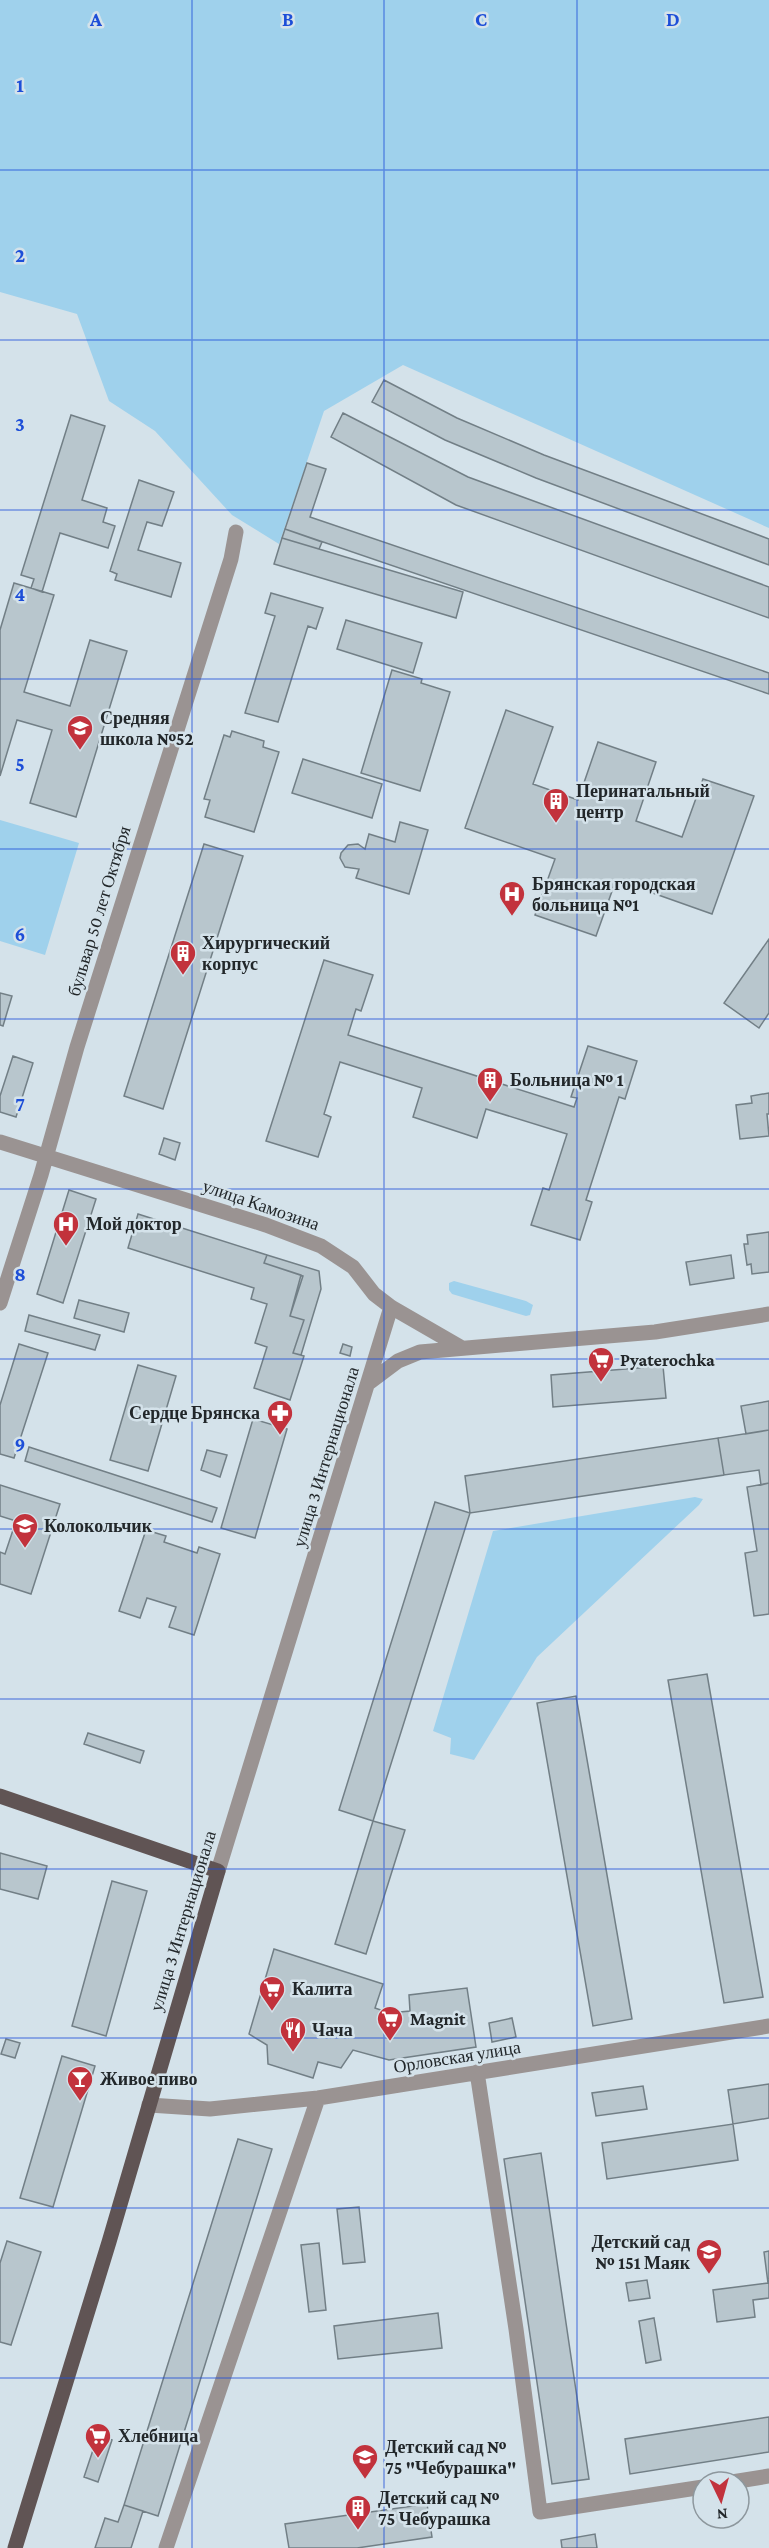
<svg xmlns="http://www.w3.org/2000/svg" width="769" height="2548" font-family="'Crimson Pro',serif">
<rect width="100%" height="100%" fill="#d4e2ea"/>
<!-- green -->
<path fill="#9fd1ec" d="M 0,0 L 769,0 L 769,528 L 403,365 L 324,411 L 279,544 L 232,515 L 155,431 L 109,401 L 77,314 L 0,292 Z
M 0,820 L 79,843 L 45,955 L 0,941 Z
M 454,1281 L 526,1301 L 533,1305 L 530,1315 L 526,1316 L 452,1294 L 449,1290 L 449,1283 Z
M 695,1497 L 703,1499 L 699,1505 L 537,1657 L 474,1760 L 450,1754 L 451,1738 L 433,1731 L 493,1531 Z"/>
<!-- building -->
<path fill="#b8c6cd" stroke="#727f86" stroke-width="1.5" d="M 384,380 L 457,418 L 544,455 L 769,539 L 769,565 L 536,478 L 445,440 L 372,402 Z
M 343,413 L 468,477 L 769,587 L 769,618 L 456,505 L 331,437 Z
M 71,415 L 105,426 L 82,500 L 107,508 L 103,522 L 115,526 L 108,548 L 60,533 L 42,592 L 31,588 L 34,579 L 21,575 Z
M 307,463 L 326,469 L 310,517 L 769,673 L 769,694 L 285,529 Z
M 139,480 L 174,492 L 162,526 L 147,522 L 138,550 L 181,563 L 171,597 L 115,580 L 117,574 L 110,571 Z
M 285,529 L 322,542 L 319,549 L 282,538 Z
M 282,538 L 463,592 L 456,618 L 274,564 Z
M 14,583 L 54,595 L 24,692 L 70,706 L 90,640 L 127,651 L 76,817 L 30,803 L 52,730 L 17,720 L 0,776 L 0,630 Z
M 271,593 L 323,608 L 316,629 L 308,626 L 278,722 L 245,713 L 275,616 L 265,613 Z
M 346,620 L 422,643 L 413,673 L 337,649 Z
M 392,670 L 422,679 L 421,683 L 450,692 L 420,791 L 361,773 Z
M 506,710 L 553,727 L 533,784 L 578,800 L 598,742 L 656,762 L 636,821 L 682,837 L 703,779 L 754,796 L 712,914 L 616,880 L 596,936 L 535,915 L 555,859 L 465,828 Z
M 232,731 L 264,741 L 263,747 L 279,752 L 254,832 L 205,817 L 210,800 L 204,799 L 224,735 L 230,737 Z
M 303,759 L 382,784 L 372,818 L 292,793 Z
M 400,822 L 428,830 L 409,894 L 356,878 L 359,869 L 345,867 L 340,858 L 341,853 L 348,845 L 358,844 L 365,849 L 369,834 L 395,842 Z
M 204,844 L 243,856 L 163,1109 L 124,1096 Z
M 769,939 L 769,1013 L 759,1028 L 724,1003 Z
M 324,960 L 373,975 L 361,1011 L 356,1009 L 348,1035 L 574,1107 L 577,1098 L 571,1097 L 588,1046 L 637,1061 L 625,1099 L 619,1097 L 586,1200 L 592,1202 L 580,1240 L 531,1225 L 543,1188 L 549,1190 L 567,1134 L 486,1109 L 477,1138 L 413,1117 L 422,1088 L 340,1062 L 324,1114 L 331,1117 L 318,1157 L 266,1141 Z
M 0,993 L 12,996 L 3,1026 L 0,1025 Z
M 13,1056 L 33,1063 L 16,1117 L 0,1112 L 0,1096 Z
M 769,1093 L 769,1114 L 767,1114 L 769,1136 L 740,1139 L 736,1105 L 752,1103 L 751,1096 Z
M 164,1138 L 180,1143 L 175,1160 L 159,1154 Z
M 69,1190 L 96,1199 L 63,1303 L 37,1294 Z
M 138,1214 L 267,1255 L 264,1263 L 303,1276 L 290,1316 L 304,1320 L 293,1353 L 304,1356 L 290,1400 L 254,1388 L 267,1347 L 255,1343 L 267,1304 L 251,1299 L 254,1288 L 128,1248 Z
M 769,1232 L 769,1272 L 752,1274 L 751,1264 L 747,1265 L 744,1244 L 748,1244 L 747,1235 Z
M 267,1255 L 319,1271 L 321,1289 L 301,1355 L 293,1353 L 304,1320 L 290,1316 L 301,1275 L 264,1263 Z
M 731,1255 L 734,1278 L 690,1285 L 686,1262 Z
M 79,1300 L 129,1313 L 124,1332 L 74,1318 Z
M 29,1315 L 100,1335 L 95,1350 L 25,1331 Z
M 19,1344 L 48,1353 L 14,1458 L 0,1454 L 0,1405 Z
M 343,1344 L 352,1347 L 350,1356 L 340,1353 Z
M 138,1365 L 176,1376 L 148,1471 L 110,1460 Z
M 663,1366 L 666,1398 L 553,1407 L 551,1375 Z
M 769,1401 L 769,1430 L 746,1434 L 741,1406 Z
M 253,1419 L 287,1429 L 255,1538 L 221,1528 Z
M 769,1430 L 769,1483 L 761,1485 L 759,1470 L 724,1475 L 718,1438 Z
M 718,1438 L 724,1475 L 470,1513 L 465,1476 Z
M 29,1447 L 217,1508 L 212,1522 L 25,1461 Z
M 207,1450 L 227,1455 L 220,1477 L 201,1470 Z
M 769,1483 L 769,1614 L 754,1616 L 745,1553 L 757,1551 L 747,1487 Z
M 0,1485 L 60,1504 L 31,1594 L 0,1584 L 0,1552 L 5,1554 L 16,1521 L 0,1516 Z
M 435,1502 L 470,1513 L 373,1821 L 339,1810 Z
M 146,1530 L 166,1536 L 164,1542 L 197,1553 L 199,1547 L 220,1554 L 194,1635 L 169,1627 L 176,1607 L 147,1598 L 140,1618 L 119,1611 Z
M 707,1674 L 763,1997 L 724,2003 L 668,1680 Z
M 576,1696 L 632,2019 L 593,2026 L 537,1703 Z
M 88,1733 L 144,1751 L 140,1763 L 84,1744 Z
M 373,1821 L 405,1830 L 366,1954 L 335,1944 Z
M 0,1853 L 47,1866 L 38,1899 L 0,1889 Z
M 112,1881 L 147,1891 L 106,2036 L 72,2026 Z
M 274,1949 L 383,1984 L 375,2008 L 389,2013 L 410,2011 L 409,1995 L 467,1988 L 476,2047 L 389,2060 L 353,2050 L 341,2068 L 318,2062 L 313,2078 L 268,2064 L 267,2045 L 249,2034 Z
M 512,2018 L 516,2037 L 492,2042 L 489,2023 Z
M 6,2039 L 20,2043 L 15,2058 L 1,2054 Z
M 62,2056 L 95,2066 L 53,2207 L 20,2198 Z
M 769,2084 L 769,2118 L 733,2124 L 728,2090 Z
M 643,2086 L 647,2109 L 596,2116 L 592,2093 Z
M 733,2124 L 738,2160 L 607,2179 L 602,2143 Z
M 238,2139 L 272,2149 L 158,2516 L 124,2505 Z
M 541,2153 L 589,2479 L 552,2484 L 504,2159 Z
M 359,2207 L 365,2262 L 343,2264 L 337,2209 Z
M 7,2241 L 41,2252 L 11,2345 L 0,2342 L 0,2263 Z
M 319,2243 L 326,2310 L 309,2312 L 301,2245 Z
M 769,2251 L 769,2298 L 753,2300 L 755,2317 L 717,2322 L 713,2290 L 768,2283 L 764,2252 Z
M 647,2280 L 650,2298 L 629,2301 L 626,2283 Z
M 438,2313 L 442,2348 L 338,2359 L 334,2326 Z
M 654,2318 L 661,2360 L 646,2363 L 639,2321 Z
M 769,2417 L 769,2452 L 630,2474 L 625,2439 Z
M 98,2435 L 112,2440 L 98,2482 L 84,2477 Z
M 427,2504 L 432,2537 L 357,2548 L 289,2548 L 285,2524 Z
M 124,2505 L 143,2511 L 131,2548 L 95,2548 L 105,2518 L 118,2522 Z
M 595,2534 L 597,2548 L 562,2548 L 561,2540 Z"/>
<g fill="none" stroke-linecap="round" stroke-linejoin="round">
<!-- minor -->
<path stroke="#9a9392" stroke-width="15" d="M 0,1142 L 266,1225 L 321,1246 L 353,1267 L 374,1294 L 391,1307 L 462,1348
M 0,1303 L 41,1175 L 77,1047 L 231,559 L 236,532
M 370,1382 L 398,1361 L 420,1352 L 655,1332 L 769,1314
M 218,1871 L 391,1307
M 477,2072 L 516,2329 L 540,2512 L 703,2487
M 149,2105 L 210,2109 L 318,2098 L 769,2026
M 732,2482 L 769,2476
M 166,2548 L 318,2098"/>
<!-- major -->
<path stroke="#605454" stroke-width="15" d="M 0,1796 L 218,1871 L 109,2242 L 15,2548"/>
</g>
<!-- grid -->
<path fill="none" stroke="#1d4ed8" stroke-width="1.5" stroke-opacity="0.55" d="M 192,0 L 192,2548M 384,0 L 384,2548M 577,0 L 577,2548M 0,170 L 769,170M 0,340 L 769,340M 0,510 L 769,510M 0,679 L 769,679M 0,849 L 769,849M 0,1019 L 769,1019M 0,1189 L 769,1189M 0,1359 L 769,1359M 0,1529 L 769,1529M 0,1699 L 769,1699M 0,1869 L 769,1869M 0,2038 L 769,2038M 0,2208 L 769,2208M 0,2378 L 769,2378"/>
<!-- icons -->
<defs>
<g id="school-pin" transform="scale(1.35)"><path d="M0 17L-7.5 6A9.5 9.5 0 1 1 7.5 6Z" fill="#c2323c" stroke="#d4e2ea"/><path d="M0-5L7-2L0 1L-7-2ZM-4 1L0 2.5L4 1V4Q0 6-4 4Z" fill="#fff"/></g>
<g id="building-pin" transform="scale(1.35)"><path d="M0 17L-7.5 6A9.5 9.5 0 1 1 7.5 6Z" fill="#c2323c" stroke="#d4e2ea"/><path d="M-4-6H4V6H1V3H-1V6H-4ZM-2.5-4.3h1.7v1.8h-1.7ZM.8-4.3h1.7v1.8H.8ZM-2.5-1h1.7V.8h-1.7ZM.8-1h1.7V.8H.8Z" fill="#fff"/></g>
<g id="hospital-pin" transform="scale(1.35)"><path d="M0 17L-7.5 6A9.5 9.5 0 1 1 7.5 6Z" fill="#c2323c" stroke="#d4e2ea"/><path d="M-5-5h3v3.5h4V-5h3V5h-3V1.5h-4V5h-3Z" fill="#fff"/></g>
<g id="supermarket-pin" transform="scale(1.35)"><path d="M0 17L-7.5 6A9.5 9.5 0 1 1 7.5 6Z" fill="#c2323c" stroke="#d4e2ea"/><path d="M-6-5.5h2.5l.6 2H6L4.5 2H-2.5L-4.4-4H-6ZM-1.5 3.2a1.3 1.3 0 1 0 .1 0ZM3 3.2a1.3 1.3 0 1 0 .1 0Z" fill="#fff"/></g>
<g id="pharmacy-pin" transform="scale(1.35)"><path d="M0 17L-7.5 6A9.5 9.5 0 1 1 7.5 6Z" fill="#c2323c" stroke="#d4e2ea"/><path d="M-2-6h4v4h4v4h-4v4h-4v-4h-4v-4h4Z" fill="#fff"/></g>
<g id="restaurant-pin" transform="scale(1.35)"><path d="M0 17L-7.5 6A9.5 9.5 0 1 1 7.5 6Z" fill="#c2323c" stroke="#d4e2ea"/><path d="M-5-6h1v4h1v-4h1v4h1v-4h1v5L-1.5 .5V6h-2V.5L-5-1ZM5-6V6H3V1.5H1.5Q1.5-4 5-6Z" fill="#fff"/></g>
<g id="bar-pin" transform="scale(1.35)"><path d="M0 17L-7.5 6A9.5 9.5 0 1 1 7.5 6Z" fill="#c2323c" stroke="#d4e2ea"/><path d="M-6-5H6L.8 .8V4.5H3.5V6h-7V4.5H-.8V.8Z" fill="#fff"/></g>
</defs>
<g fill-rule="evenodd">
<use href="#school-pin" x="80" y="728"/>
<use href="#building-pin" x="556" y="801"/>
<use href="#hospital-pin" x="512" y="894"/>
<use href="#building-pin" x="183" y="953"/>
<use href="#building-pin" x="490" y="1080"/>
<use href="#hospital-pin" x="66" y="1224"/>
<use href="#supermarket-pin" x="601" y="1360"/>
<use href="#pharmacy-pin" x="280" y="1413"/>
<use href="#school-pin" x="25" y="1526"/>
<use href="#supermarket-pin" x="272" y="1989"/>
<use href="#supermarket-pin" x="390" y="2019"/>
<use href="#restaurant-pin" x="293" y="2030"/>
<use href="#bar-pin" x="80" y="2079"/>
<use href="#school-pin" x="709" y="2252"/>
<use href="#supermarket-pin" x="98" y="2436"/>
<use href="#school-pin" x="365" y="2457"/>
<use href="#building-pin" x="358" y="2508"/>
</g>
<g text-anchor="middle" dominant-baseline="central" stroke-width="5" stroke-linejoin="round" paint-order="stroke">
<!-- poi labels -->
<g font-size="18" font-weight="bold" fill="#22272a" stroke="#d4e2ea" text-anchor="start">
<text x="100" y="718">Средняя<tspan x="100" dy="21">школа №52</tspan></text>
<text x="576" y="791">Перинатальный<tspan x="576" dy="21">центр</tspan></text>
<text x="532" y="884">Брянская городская<tspan x="532" dy="21">больница №1</tspan></text>
<text x="202" y="943">Хирургический<tspan x="202" dy="21">корпус</tspan></text>
<text x="510" y="1080">Больница № 1</text>
<text x="86" y="1224">Мой доктор</text>
<text x="620" y="1360">Pyaterochka</text>
<text x="260" y="1413" text-anchor="end">Сердце Брянска</text>
<text x="44" y="1526">Колокольчик</text>
<text x="292" y="1989">Калита</text>
<text x="410" y="2019">Magnit</text>
<text x="312" y="2030">Чача</text>
<text x="100" y="2079">Живое пиво</text>
<text x="690" y="2242" text-anchor="end">Детский сад<tspan x="690" dy="21">№ 151 Маяк</tspan></text>
<text x="118" y="2436">Хлебница</text>
<text x="385" y="2447">Детский сад №<tspan x="385" dy="21">75 "Чебурашка"</tspan></text>
<text x="378" y="2498">Детский сад №<tspan x="378" dy="21">75 Чебурашка</tspan></text>
</g>
<!-- street labels -->
<g font-size="18" fill="#22272a" stroke="#d4e2ea">
<text transform="translate(99 911) rotate(-73)">бульвар 50 лет Октября</text>
<text transform="translate(261 1205) rotate(19)">улица Камозина</text>
<text transform="translate(326 1457) rotate(-73)">улица 3 Интернационала</text>
<text transform="translate(183 1921) rotate(-73)">улица 3 Интернационала</text>
<text transform="translate(457 2057) rotate(-9)">Орловская улица</text>
</g>
</g>
<g font-size="20" text-anchor="middle" font-weight="bold" fill="#1d4ed8" stroke="#d4e2ea" stroke-width="5" stroke-linejoin="round" paint-order="stroke">
<text x="96" y="26">A</text>
<text x="288" y="26">B</text>
<text x="481" y="26">C</text>
<text x="673" y="26">D</text>
<text x="20" y="92">1</text>
<text x="20" y="262">2</text>
<text x="20" y="431">3</text>
<text x="20" y="601">4</text>
<text x="20" y="771">5</text>
<text x="20" y="941">6</text>
<text x="20" y="1111">7</text>
<text x="20" y="1281">8</text>
<text x="20" y="1451">9</text>
</g>
<!-- north arrow -->
<g transform="translate(721 2500) rotate(175)"><circle r="28" fill="#d4e2ea" stroke="#8d979d" stroke-width="1.5"/>
<path d="M0-4.5L10 22L0 15L-10 22Z" fill="#c2323c"/>
<text y="-9" font-size="16" font-weight="bold" text-anchor="middle" fill="#22272a">N</text>
</g>
</svg>
